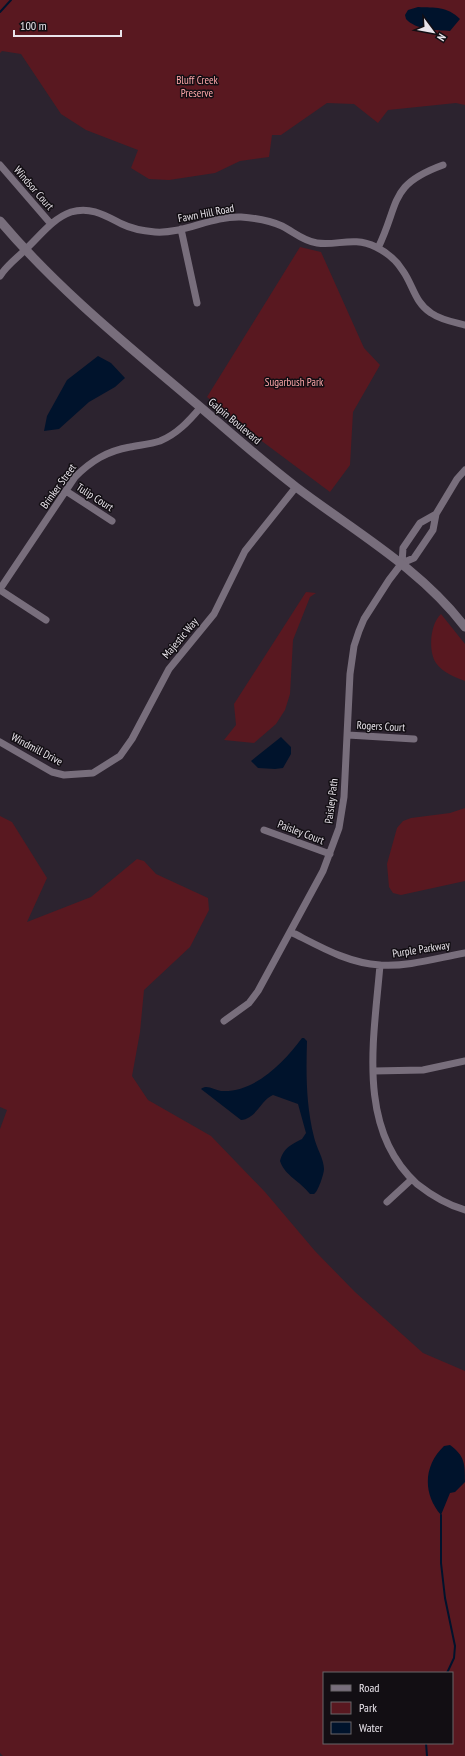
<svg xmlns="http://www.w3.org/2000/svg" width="465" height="1756" font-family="'PT Sans Narrow',sans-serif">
<rect width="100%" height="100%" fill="#2c232f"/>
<!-- green -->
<path fill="#591820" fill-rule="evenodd" d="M 0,0 L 465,0 L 465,105 L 456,103 L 388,110 L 378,123 L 354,104 L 327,103 L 281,135 L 272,135 L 269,157 L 240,161 L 215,173 L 169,180 L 149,179 L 131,168 L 138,150 L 86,130 L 61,114 L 21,54 L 2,51 L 0,53 Z
M 300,247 L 321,252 L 364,348 L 380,365 L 353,412 L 350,465 L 330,492 L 255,436 L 207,397 Z
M 306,592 L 316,593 L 310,597 L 293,640 L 290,694 L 285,710 L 276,724 L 254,743 L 224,740 L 236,725 L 234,704 Z
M 441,614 L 465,644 L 465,681 C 455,677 443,673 436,663 C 428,651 430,624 441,614 Z
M 465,808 L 465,881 L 401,895 L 393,893 L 389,887 L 387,864 L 397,828 L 403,821 L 411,818 L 450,813 Z
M 0,816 L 12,822 L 47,878 L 27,922 L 91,897 L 137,859 L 144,861 L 156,874 L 208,898 L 209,910 L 190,947 L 144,990 L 140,1032 L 132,1076 L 148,1100 L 211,1136 L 265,1192 L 315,1251 L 355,1292 L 423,1353 L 465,1371 L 465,1756 L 3,1756 L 0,1753 L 0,1129 L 7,1110 L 0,1107 ZM 324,1673 L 452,1673 L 452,1743 L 324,1743 Z"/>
<!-- water -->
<path fill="#00132c" d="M 418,7 C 435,8 447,6 460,19 L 450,31 C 436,30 416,30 406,19 L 405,15 L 408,10 Z
M 98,356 L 111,363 L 125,378 L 115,387 L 89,402 L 59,429 L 44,431 L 47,416 L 67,380 Z
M 281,737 L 291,747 L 291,754 L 283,768 L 275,769 L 258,768 L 251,761 Z
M 302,1038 L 304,1038 L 307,1041 C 306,1074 306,1105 314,1137 C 316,1147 324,1159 324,1169 C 324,1174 318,1192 314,1194 L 310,1194 C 300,1181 285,1176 280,1161 C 284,1147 291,1145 302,1139 L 306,1133 L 298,1104 L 273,1095 C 261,1100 256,1119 241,1120 L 201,1089 C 207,1084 214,1090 221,1091 C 255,1093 284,1062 302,1038 Z
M 450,1445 C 465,1456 465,1464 465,1482 L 455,1492 L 450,1493 L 441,1515 C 422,1493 424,1465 444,1446 Z"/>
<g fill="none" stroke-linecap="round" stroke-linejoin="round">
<!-- stream -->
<path stroke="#00132c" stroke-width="2" d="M 0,12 L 11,0
M 441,1515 L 441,1563 L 445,1598 L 455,1646 L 454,1658 L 447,1673
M 426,1743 L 427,1756"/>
<!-- minor -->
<path stroke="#786e7c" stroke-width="7" d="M 0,165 L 51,224
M 181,229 L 197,303
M 378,248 C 400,203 388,185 443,165
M 0,276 C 7,265 16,259 25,250 C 39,237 53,218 71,212 C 91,206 106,216 122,224 C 132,229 144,231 155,232 C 184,234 211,216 241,217 C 255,218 269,220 282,226 C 294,232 303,241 317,243 C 338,246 353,236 376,247 C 386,252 397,261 403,271 C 413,285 415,303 431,313 C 441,320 453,322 465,325
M 66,491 L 112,521
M 402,563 L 403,548 L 420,523 L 436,514
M 0,589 L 75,477 C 91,461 107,451 130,447 C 140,445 151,444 160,441 C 177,434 189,421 200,408
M 0,590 L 46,620
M 348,735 L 414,739
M 0,742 L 52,772 L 64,775 L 93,773 L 120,756 L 132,739 L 169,669 L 214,614 L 245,551 L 296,487
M 264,830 L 330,854
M 291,932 C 319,946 347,963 380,965 C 408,967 437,958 465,953
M 380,965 C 374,1038 356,1129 417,1184 C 431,1195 448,1205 465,1210
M 224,1021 L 249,1003 L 258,991 L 323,871 L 339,828 L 344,797 L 350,674 L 354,646 L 359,631 L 364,619 L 389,580 L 402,563 L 414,558 L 433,530 L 436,514 L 457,479 L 465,470
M 374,1071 L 423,1070 L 465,1061
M 387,1202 L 412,1179"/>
<!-- tertiary -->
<path stroke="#786e7c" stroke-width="9" d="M 0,221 C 55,286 121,340 186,395 C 222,425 258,458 296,487 C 354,531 420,568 465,627"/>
</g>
<g text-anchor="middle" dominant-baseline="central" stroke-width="3" stroke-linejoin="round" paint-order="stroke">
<!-- park labels -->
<g font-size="11" fill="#fda6a9" stroke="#120e13">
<text x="197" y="80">Bluff Creek<tspan x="197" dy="13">Preserve</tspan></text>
<text x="294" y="382">Sugarbush Park</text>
</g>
<!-- street labels -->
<g font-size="11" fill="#e9e4eb" stroke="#120e13">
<text transform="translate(34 188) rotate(49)">Windsor Court</text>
<text transform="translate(206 213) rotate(-11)">Fawn Hill Road</text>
<text transform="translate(235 421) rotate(40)">Galpin Boulevard</text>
<text transform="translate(58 486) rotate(-54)">Brinker Street</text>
<text transform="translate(95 497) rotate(33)">Tulip Court</text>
<text transform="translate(180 638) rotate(-50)">Majestic Way</text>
<text transform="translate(381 726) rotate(3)">Rogers Court</text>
<text transform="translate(37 749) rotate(28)">Windmill Drive</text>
<text transform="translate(331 801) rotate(-83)">Paisley Path</text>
<text transform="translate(301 832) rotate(21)">Paisley Court</text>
<text transform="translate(421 949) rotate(-9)">Purple Parkway</text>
</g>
</g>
<!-- legend -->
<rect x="323" y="1672" width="130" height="72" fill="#120e13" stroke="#686469"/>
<rect x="331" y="1685" width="20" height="6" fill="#786e7c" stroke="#686469"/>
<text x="359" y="1692" font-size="12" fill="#e9e4eb">Road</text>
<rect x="331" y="1702" width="20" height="12" fill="#591820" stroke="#686469"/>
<text x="359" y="1712" font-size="12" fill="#e9e4eb">Park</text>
<rect x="331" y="1722" width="20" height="12" fill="#00132c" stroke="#686469"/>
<text x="359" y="1732" font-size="12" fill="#e9e4eb">Water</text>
<!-- north arrow -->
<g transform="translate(433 32) rotate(122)" stroke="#120e13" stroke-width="3" paint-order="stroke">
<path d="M0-3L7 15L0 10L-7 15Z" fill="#e9e4eb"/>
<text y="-6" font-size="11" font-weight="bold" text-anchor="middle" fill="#e9e4eb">N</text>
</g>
<!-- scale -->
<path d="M14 30v6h107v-6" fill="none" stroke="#e9e4eb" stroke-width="2"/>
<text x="20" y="30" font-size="12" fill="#e9e4eb" stroke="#120e13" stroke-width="3" paint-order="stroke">100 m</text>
</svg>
